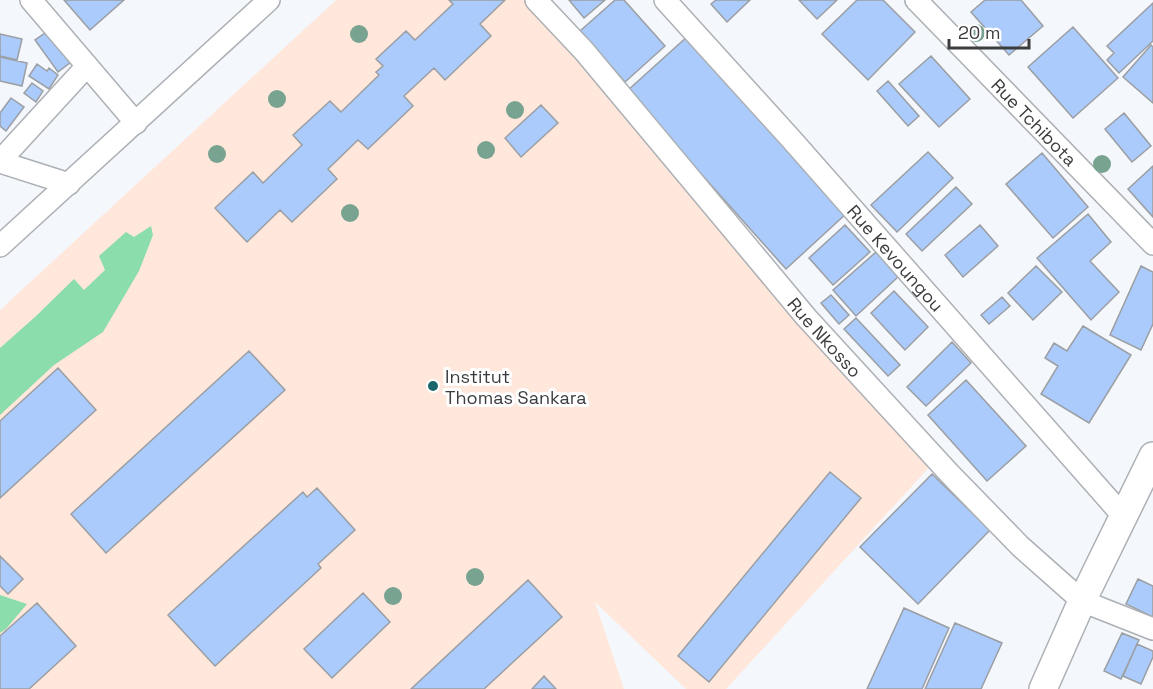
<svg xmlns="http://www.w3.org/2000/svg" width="1153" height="689" font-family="'Space Grotesk',sans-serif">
<rect width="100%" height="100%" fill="#f4f7fb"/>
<!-- education -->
<path fill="#ffe7dc" d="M 336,0 L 527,0 L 934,462 L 726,689 L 686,689 L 595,602 L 624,689 L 0,689 L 0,310 Z"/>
<!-- green -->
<path fill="#8cddac" d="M 151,226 L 153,235 L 139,271 L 103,332 L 54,365 L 0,415 L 0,348 L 35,317 L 74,279 L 84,290 L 105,270 L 99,256 L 126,232 L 134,237 Z
M 0,595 L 27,604 L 6,629 L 0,633 Z"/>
<!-- building -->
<path fill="#aacbfb" stroke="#9b9ea2" stroke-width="1.5" d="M 64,0 L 124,0 L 90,30 Z
M 449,0 L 505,0 L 480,24 L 491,36 L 445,80 L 434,68 L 404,96 L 413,106 L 368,149 L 358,140 L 328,169 L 337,179 L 292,222 L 280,210 L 247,242 L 215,208 L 253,172 L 263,183 L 302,145 L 293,135 L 330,101 L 341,112 L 379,75 L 376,72 L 383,66 L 376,59 L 406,31 L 415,40 L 453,4 Z
M 569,0 L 605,0 L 584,18 Z
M 615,0 L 624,0 L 665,46 L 625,82 L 580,31 Z
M 716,0 L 750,0 L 727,22 L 711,4 Z
M 799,0 L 837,0 L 817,19 Z
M 857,0 L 883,0 L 915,32 L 868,80 L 822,34 Z
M 985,0 L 1021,0 L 1043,26 L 1009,55 L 971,12 Z
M 1153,3 L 1153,41 L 1119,73 L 1107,60 L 1114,53 L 1107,46 Z
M 1073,27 L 1118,78 L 1073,118 L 1028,67 Z
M 48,31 L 71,62 L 58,72 L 35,40 Z
M 0,34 L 22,39 L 17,60 L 0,56 Z
M 689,35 L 848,212 L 786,269 L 627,91 Z
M 1151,45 L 1153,47 L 1153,103 L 1123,77 Z
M 931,56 L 970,99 L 939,127 L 899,84 Z
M 0,57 L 27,63 L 22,86 L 0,81 Z
M 37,64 L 47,71 L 49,68 L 58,75 L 49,89 L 29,76 Z
M 888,81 L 919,116 L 908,126 L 877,91 Z
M 32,83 L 43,91 L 36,102 L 24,93 Z
M 11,98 L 24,107 L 6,131 L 0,126 L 0,113 Z
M 541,105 L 558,123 L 521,157 L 505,138 Z
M 1124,113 L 1151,146 L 1132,162 L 1105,129 Z
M 928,152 L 953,178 L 897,232 L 871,205 Z
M 1042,153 L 1088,207 L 1053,238 L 1006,184 Z
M 1153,166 L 1153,217 L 1128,189 Z
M 956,187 L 972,204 L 922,251 L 906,234 Z
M 1088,214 L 1111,242 L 1090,261 L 1119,292 L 1091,320 L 1037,258 Z
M 845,225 L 870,252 L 833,285 L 809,258 Z
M 980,225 L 998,246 L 963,277 L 945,255 Z
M 876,252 L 898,277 L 856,316 L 833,290 Z
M 1036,266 L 1062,292 L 1033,320 L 1008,293 Z
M 1141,266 L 1153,272 L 1153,324 L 1141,350 L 1110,335 Z
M 894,291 L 928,327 L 905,350 L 871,313 Z
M 831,295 L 849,315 L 839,324 L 821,303 Z
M 1002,297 L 1010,306 L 989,324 L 981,315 Z
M 856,318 L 900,365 L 888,376 L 844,329 Z
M 1083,326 L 1131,355 L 1089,423 L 1041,394 L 1058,366 L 1045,358 L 1054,343 L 1067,351 Z
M 952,342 L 971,363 L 926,406 L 907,387 Z
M 249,351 L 285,390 L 106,553 L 71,514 Z
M 58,368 L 96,410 L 0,498 L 0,421 Z
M 966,380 L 1026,446 L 987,481 L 928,415 Z
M 830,472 L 861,498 L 709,682 L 678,656 Z
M 932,474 L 990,530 L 918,604 L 860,547 Z
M 317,488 L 355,530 L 318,564 L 321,568 L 215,666 L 168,615 L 303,492 L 307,497 Z
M 0,556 L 23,579 L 8,594 L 0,586 Z
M 1138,579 L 1153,586 L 1153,617 L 1126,604 Z
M 528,580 L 562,617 L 484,689 L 411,689 Z
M 363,593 L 390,622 L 332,678 L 304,649 Z
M 37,603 L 76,646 L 29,689 L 0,689 L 0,636 Z
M 904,608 L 949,628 L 922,689 L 867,689 Z
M 955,623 L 1002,643 L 981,689 L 925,689 Z
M 1122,633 L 1139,640 L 1121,679 L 1104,671 Z
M 1137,644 L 1153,651 L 1153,657 L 1141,684 L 1123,676 Z
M 544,676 L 556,689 L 532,689 Z"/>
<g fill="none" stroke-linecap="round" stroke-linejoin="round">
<!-- minor casing -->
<g stroke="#adb0b4" stroke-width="24">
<g id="minor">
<path d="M 31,0 L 136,123"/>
<path id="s1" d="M 536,0 L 584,51 L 806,317 L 949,473 L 1020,546 L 1082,601 L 1153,629"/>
<path id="s2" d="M 665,0 L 792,140 L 1124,517"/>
<path id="s3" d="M 916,0 L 1153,244"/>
<path d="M 0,161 L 87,66"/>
<path d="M 0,162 L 69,184"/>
<path d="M 0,246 L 269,0"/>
</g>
</g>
<!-- tertiary casing -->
<g stroke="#adb0b4" stroke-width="30">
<path id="tertiary" d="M 1043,689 L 1082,601 L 1153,456"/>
</g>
<!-- minor -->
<use href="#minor" stroke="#fff" stroke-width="21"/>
<!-- tertiary -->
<use href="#tertiary" stroke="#fff" stroke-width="27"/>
</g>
<!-- trees -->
<g fill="#78a390">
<circle cx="976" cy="33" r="9"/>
<circle cx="359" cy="34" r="9"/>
<circle cx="277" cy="99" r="9"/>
<circle cx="515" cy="110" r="9"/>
<circle cx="486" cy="150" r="9"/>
<circle cx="217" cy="154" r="9"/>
<circle cx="1102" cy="164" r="9"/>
<circle cx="350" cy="213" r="9"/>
<circle cx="475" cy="577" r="9"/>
<circle cx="393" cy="596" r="9"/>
</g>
<!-- markers -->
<circle fill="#19676c" stroke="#fff" stroke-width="2" cx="433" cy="386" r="6"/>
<g text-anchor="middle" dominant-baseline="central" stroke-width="6" stroke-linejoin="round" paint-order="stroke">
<!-- street labels -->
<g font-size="18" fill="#3b3c3e" stroke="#fff">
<text stroke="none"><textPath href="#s3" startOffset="170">Rue Tchibota</textPath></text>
<text stroke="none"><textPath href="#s2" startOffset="346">Rue Kevoungou</textPath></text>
<text stroke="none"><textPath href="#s1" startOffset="444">Rue Nkosso</textPath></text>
</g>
<!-- poi labels -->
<g font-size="18" fill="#3b3c3e" stroke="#fff" text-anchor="start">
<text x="445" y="376">Institut<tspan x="445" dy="21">Thomas Sankara</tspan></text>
</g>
</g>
<!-- scale -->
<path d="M949 39v9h80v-9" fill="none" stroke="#3b3c3e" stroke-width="3"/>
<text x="958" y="39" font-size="18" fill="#3b3c3e" stroke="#ffffff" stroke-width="4.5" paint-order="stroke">20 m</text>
</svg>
